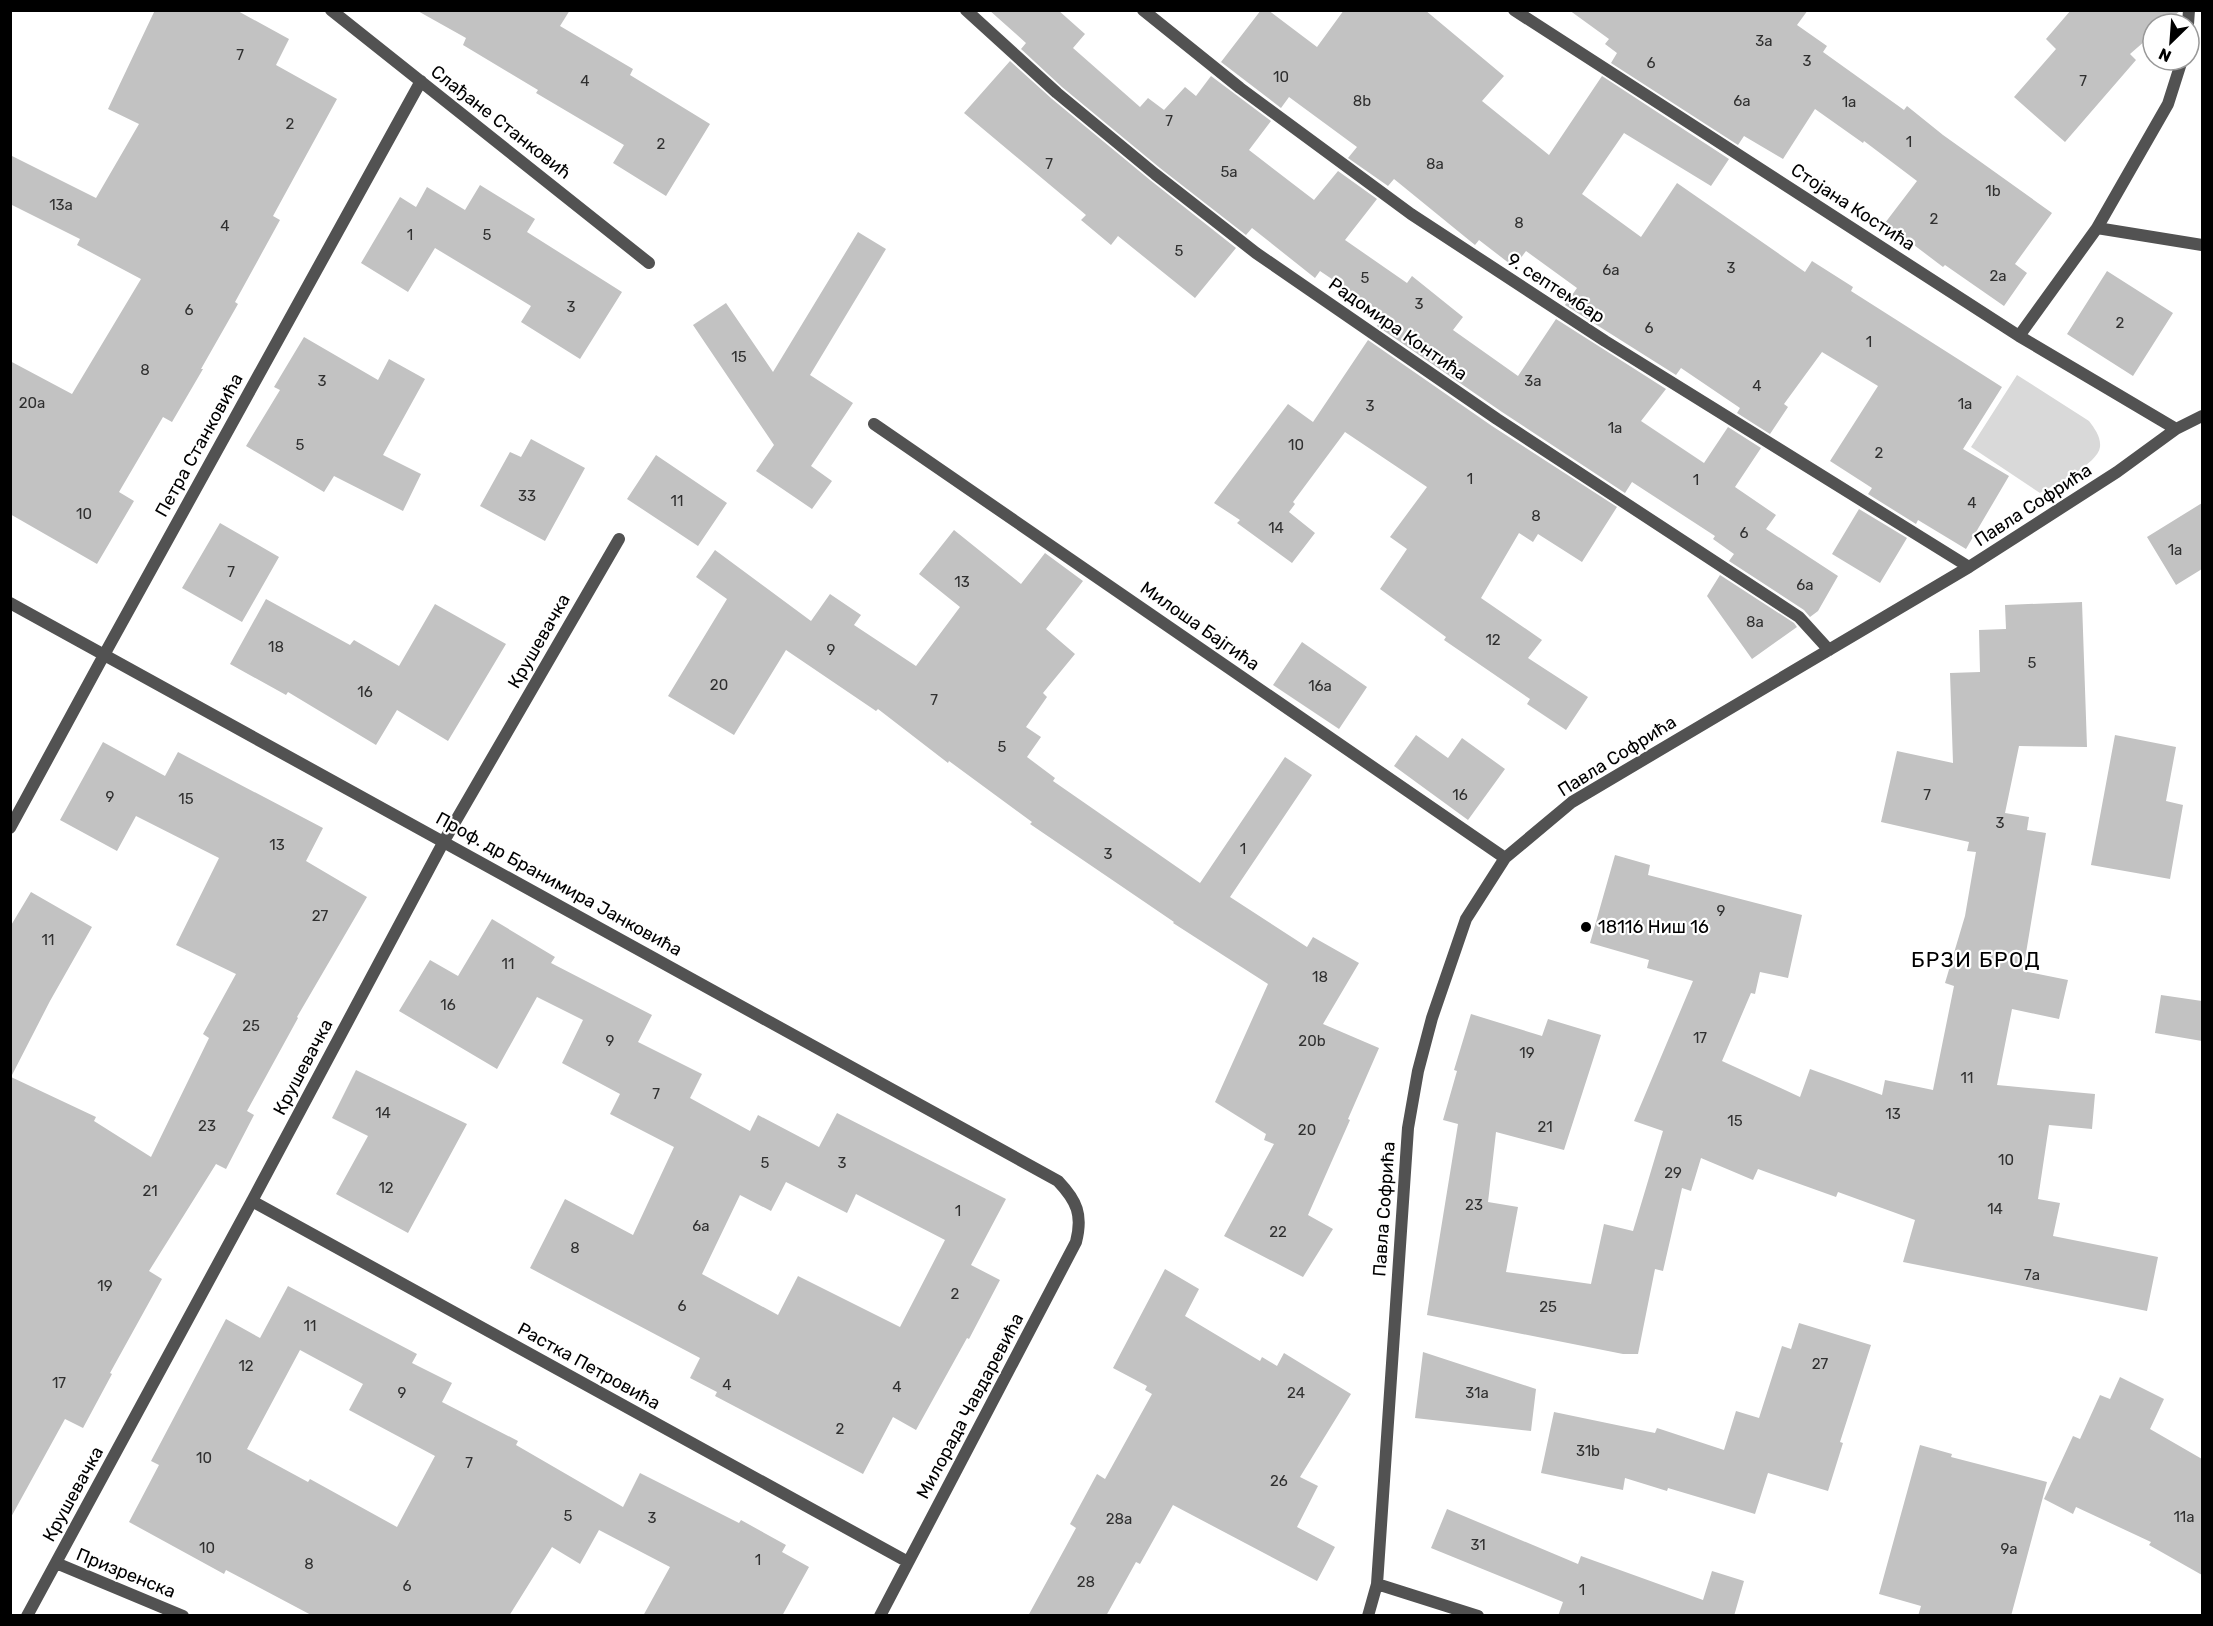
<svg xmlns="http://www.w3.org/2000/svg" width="2213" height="1626" font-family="Rubik,sans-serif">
<rect width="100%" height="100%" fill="#fff"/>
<!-- green -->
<path fill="#d9d9d9" d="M 2017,375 L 2089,421 C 2095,429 2101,437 2100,447 C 2098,464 2054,485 2040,493 L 1971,447 Z"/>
<!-- building -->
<path fill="#c2c2c2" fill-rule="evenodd" d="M 155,10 L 236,10 L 289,39 L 276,65 L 337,99 L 273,216 L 280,220 L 235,302 L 238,304 L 201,369 L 203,369 L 172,422 L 163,417 L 119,492 L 134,501 L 97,564 L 10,514 L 10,361 L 72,394 L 141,279 L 77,245 L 80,239 L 10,204 L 10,155 L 96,198 L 139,124 L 108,109 Z
M 416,10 L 570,10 L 560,26 L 633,69 L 630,75 L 710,124 L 666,196 L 613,163 L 624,145 L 536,93 L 538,90 L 463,45 L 466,38 Z
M 989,10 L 1058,10 L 1085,34 L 1073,48 L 1140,107 L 1148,98 L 1164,110 L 1185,87 L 1196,96 L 1211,76 L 1271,121 L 1249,150 L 1314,200 L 1338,171 L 1377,199 L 1345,240 L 1407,283 L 1412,276 L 1463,317 L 1453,330 L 1518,376 L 1556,319 L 1666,389 L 1641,421 L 1704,463 L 1728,427 L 1761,448 L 1735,487 L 1776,515 L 1766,529 L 1838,576 L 1818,611 L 1810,617 L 1804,610 L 1729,561 L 1734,554 L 1713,539 L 1715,536 L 1632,482 L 1625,493 L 1502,412 L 1377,326 L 1385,315 L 1320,271 L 1315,278 L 1252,228 L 1246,235 L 1160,168 L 1062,87 L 1021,49 L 1026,43 Z
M 1261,10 L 1268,10 L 1317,47 L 1344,10 L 1425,10 L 1504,76 L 1482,101 L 1549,155 L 1602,76 L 1729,159 L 1711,186 L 1624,133 L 1582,194 L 1641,237 L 1677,183 L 1805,272 L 1812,261 L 1853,287 L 1851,291 L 2002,387 L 1963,449 L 2009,476 L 1966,549 L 1918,520 L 1916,524 L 1868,494 L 1872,488 L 1830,461 L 1878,386 L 1822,352 L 1784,404 L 1788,407 L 1770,434 L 1737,413 L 1740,408 L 1681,368 L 1676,375 L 1565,305 L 1577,288 L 1526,251 L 1514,267 L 1479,240 L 1475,245 L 1394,179 L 1388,186 L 1348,158 L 1357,147 L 1289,97 L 1281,108 L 1221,62 Z
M 1569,10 L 1808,10 L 1797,25 L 1827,46 L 1823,52 L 1904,110 L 1907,106 L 1943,135 L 2052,213 L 2015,264 L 2027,273 L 2004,306 L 1945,265 L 1943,267 L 1885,223 L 1917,181 L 1864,141 L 1863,143 L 1815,109 L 1783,159 L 1744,136 L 1738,145 L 1611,63 L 1617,53 L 1605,44 L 1609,39 Z
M 2071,10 L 2181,10 L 2165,24 L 2153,24 L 2153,34 L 2130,54 L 2136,60 L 2065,142 L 2014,97 L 2056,49 L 2046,39 Z
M 1010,61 L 1052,99 L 1150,180 L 1236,248 L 1195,298 L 1118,236 L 1111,245 L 1081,220 L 1086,215 L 964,113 Z
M 480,185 L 535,219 L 527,232 L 622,292 L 580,359 L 521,322 L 531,306 L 435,248 L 408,292 L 361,263 L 400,197 L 416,207 L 427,187 L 465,210 Z
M 858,232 L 886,249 L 810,375 L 853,403 L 811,466 L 832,481 L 812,509 L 756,471 L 774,445 L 693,325 L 726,303 L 773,372 Z
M 2107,271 L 2173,313 L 2133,376 L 2067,334 Z
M 304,337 L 378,380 L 389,359 L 425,379 L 383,455 L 421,474 L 403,511 L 334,476 L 324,492 L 246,446 L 280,390 L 274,387 Z
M 1368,340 L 1492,426 L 1617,507 L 1582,562 L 1538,534 L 1533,542 L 1519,533 L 1481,598 L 1542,640 L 1528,658 L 1588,697 L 1566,730 L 1527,704 L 1530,699 L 1444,640 L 1446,637 L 1380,589 L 1407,549 L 1390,537 L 1427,487 L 1345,432 L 1293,502 L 1295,504 L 1289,512 L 1315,533 L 1292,563 L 1237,523 L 1240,520 L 1214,503 L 1288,404 L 1313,422 Z
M 531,439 L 585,468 L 545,541 L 480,506 L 510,452 L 521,457 Z
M 656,455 L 727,503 L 698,546 L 627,499 Z
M 2202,503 L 2202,569 L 2176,585 L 2147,537 Z
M 1859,509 L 1907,538 L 1880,583 L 1832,554 Z
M 220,523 L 279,557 L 242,622 L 182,588 Z
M 954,530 L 1021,584 L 1045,553 L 1083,581 L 1046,629 L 1075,654 L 1043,693 L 1047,697 L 1026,727 L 1041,737 L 1027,757 L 1055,778 L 1053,781 L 1200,883 L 1285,757 L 1312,775 L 1230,897 L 1307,947 L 1313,937 L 1359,963 L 1323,1024 L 1379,1048 L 1348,1119 L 1350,1120 L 1308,1215 L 1333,1229 L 1303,1277 L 1224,1236 L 1274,1144 L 1264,1140 L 1266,1134 L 1215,1102 L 1268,984 L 1173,923 L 1174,922 L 1030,824 L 1032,822 L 949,761 L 948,763 L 878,709 L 876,711 L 786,650 L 734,735 L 668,696 L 727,599 L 696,577 L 715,550 L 811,621 L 830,594 L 861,615 L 854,625 L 916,666 L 960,607 L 919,574 Z
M 1720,575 L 1794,623 L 1797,627 L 1752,659 L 1707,596 Z
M 266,599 L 350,645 L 354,640 L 399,666 L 435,604 L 506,644 L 448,741 L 397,710 L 376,745 L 288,692 L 286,695 L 230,664 Z
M 2082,602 L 2087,747 L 2019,746 L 2005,813 L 2029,817 L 2027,830 L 2046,833 L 2023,971 L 2068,980 L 2059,1019 L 2012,1009 L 1997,1085 L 2095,1094 L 2092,1129 L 2049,1125 L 2038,1199 L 2060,1203 L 2053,1236 L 2158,1257 L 2147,1311 L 1903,1262 L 1915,1220 L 1838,1192 L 1836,1197 L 1758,1169 L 1753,1180 L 1701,1158 L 1691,1191 L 1682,1188 L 1663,1271 L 1655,1269 L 1638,1354 L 1623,1354 L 1427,1315 L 1458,1124 L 1443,1120 L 1457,1071 L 1454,1070 L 1471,1014 L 1542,1036 L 1548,1019 L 1601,1035 L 1564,1150 L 1496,1132 L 1488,1202 L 1518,1207 L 1506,1272 L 1591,1284 L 1604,1224 L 1633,1231 L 1663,1131 L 1634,1121 L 1693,981 L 1647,968 L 1649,960 L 1590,943 L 1615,855 L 1650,865 L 1648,875 L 1802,915 L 1788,978 L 1760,972 L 1755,994 L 1751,993 L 1722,1061 L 1800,1097 L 1810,1069 L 1882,1095 L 1885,1080 L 1933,1090 L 1954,986 L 1945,983 L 1965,916 L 1976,852 L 1967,851 L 1969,842 L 1881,822 L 1897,751 L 1953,763 L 1950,673 L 1980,672 L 1979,630 L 2006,629 L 2005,605 Z
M 1302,642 L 1367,687 L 1339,729 L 1273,685 Z
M 1416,735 L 1448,758 L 1462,738 L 1505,769 L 1468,820 L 1394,766 Z
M 2115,735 L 2176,747 L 2166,801 L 2183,805 L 2170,879 L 2091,865 Z
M 103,742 L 165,776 L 178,752 L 323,828 L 306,861 L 367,897 L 297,1017 L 298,1018 L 247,1111 L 254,1115 L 226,1169 L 216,1164 L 149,1271 L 162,1279 L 110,1373 L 112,1374 L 83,1428 L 65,1419 L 10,1519 L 10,927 L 31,892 L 92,927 L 50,1001 L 11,1077 L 96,1117 L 94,1121 L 151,1157 L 209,1038 L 203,1034 L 236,974 L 176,945 L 219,858 L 136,816 L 117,851 L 60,820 Z
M 492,919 L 555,957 L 551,963 L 652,1015 L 638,1042 L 702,1074 L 690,1098 L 750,1131 L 758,1115 L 819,1147 L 837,1113 L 1006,1199 L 971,1265 L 1000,1280 L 969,1339 L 967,1338 L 916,1430 L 893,1417 L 863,1474 L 715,1396 L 717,1392 L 690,1378 L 700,1358 L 530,1268 L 565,1199 L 633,1235 L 674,1147 L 610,1114 L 620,1094 L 562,1063 L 583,1020 L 537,997 L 497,1069 L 399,1011 L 430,960 L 458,976 ZM 786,1182 L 847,1213 L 856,1194 L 945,1240 L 900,1327 L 798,1276 L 778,1315 L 702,1274 L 740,1195 L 771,1211 Z
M 2161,995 L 2202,1001 L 2202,1041 L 2155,1033 Z
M 356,1070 L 467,1124 L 408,1233 L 336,1194 L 368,1136 L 332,1118 Z
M 1165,1269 L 1199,1289 L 1185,1316 L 1260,1361 L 1262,1357 L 1277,1366 L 1284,1353 L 1351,1394 L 1300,1477 L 1318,1486 L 1297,1527 L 1335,1547 L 1317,1581 L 1173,1505 L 1140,1564 L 1136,1562 L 1106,1616 L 1028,1616 L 1076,1528 L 1070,1524 L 1097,1474 L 1105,1479 L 1152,1394 L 1145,1390 L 1147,1386 L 1113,1368 Z
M 288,1286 L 417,1354 L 412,1363 L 452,1383 L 442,1402 L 518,1441 L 516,1445 L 623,1507 L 640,1473 L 739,1523 L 741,1520 L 786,1545 L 782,1552 L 809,1567 L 782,1616 L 643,1616 L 670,1567 L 599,1530 L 580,1564 L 552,1547 L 509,1616 L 313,1616 L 226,1570 L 224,1574 L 129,1522 L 159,1465 L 151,1461 L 226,1319 L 260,1338 ZM 300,1350 L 363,1384 L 349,1410 L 435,1456 L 397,1527 L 310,1479 L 308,1482 L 247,1449 Z
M 1799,1323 L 1871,1345 L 1840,1442 L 1843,1443 L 1828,1491 L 1768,1473 L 1755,1514 L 1668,1488 L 1667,1491 L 1625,1478 L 1623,1490 L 1541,1473 L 1554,1412 L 1655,1433 L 1657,1428 L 1724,1450 L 1736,1411 L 1759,1418 L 1782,1346 L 1791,1349 Z
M 1423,1352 L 1536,1389 L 1531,1431 L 1415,1418 Z
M 2120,1377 L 2164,1399 L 2150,1429 L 2202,1459 L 2202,1575 L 2149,1545 L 2151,1542 L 2076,1507 L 2073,1514 L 2044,1499 L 2073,1436 L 2080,1439 L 2100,1395 L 2110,1399 Z
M 1920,1445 L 1952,1454 L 1951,1457 L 2047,1482 L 2011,1616 L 1918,1616 L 1921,1606 L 1879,1594 Z
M 1447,1509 L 1578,1564 L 1581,1556 L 1703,1600 L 1712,1571 L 1744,1581 L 1734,1616 L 1558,1616 L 1563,1602 L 1431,1548 Z"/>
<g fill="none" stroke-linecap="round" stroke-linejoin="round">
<!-- street -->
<path stroke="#525252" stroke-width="12" d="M 331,10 L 649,263
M 966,10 L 1057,93 L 1155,174 L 1256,253 L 1497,419 L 1799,617 L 1829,650
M 1143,10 L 1240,88 L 1411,214 L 1605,341 L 1969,567
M 1514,10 L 2019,336 L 2176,429
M 2188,24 L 2189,10
M 2097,228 L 2202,245
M 2019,336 L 2097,228 L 2168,104 L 2182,60
M 874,424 L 1505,858
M 10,603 L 1058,1181 C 1077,1201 1083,1215 1076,1242 L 880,1616
M 10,828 L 104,655 L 421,81
M 252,1201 L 908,1562
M 56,1563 L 183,1616
M 1377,1584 L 1478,1616
M 27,1616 L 252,1201 L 444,841 L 619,539
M 1368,1616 L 1377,1584 L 1408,1128 L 1418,1071 L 1432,1018 L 1466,919 L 1505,858 L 1572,802 L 1969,567 L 2117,472 L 2176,429 L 2202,416"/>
</g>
<!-- markers -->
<circle fill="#000" stroke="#fff" stroke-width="2" cx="1586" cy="927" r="6"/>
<g text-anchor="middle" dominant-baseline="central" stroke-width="4.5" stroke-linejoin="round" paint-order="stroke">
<!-- number labels -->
<g font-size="15" fill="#303030">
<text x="1764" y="41">3a</text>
<text x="240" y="55">7</text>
<text x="1807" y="61">3</text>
<text x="1651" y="63">6</text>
<text x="1281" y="77">10</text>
<text x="585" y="81">4</text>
<text x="2083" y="81">7</text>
<text x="1362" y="101">8b</text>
<text x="1742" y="101">6a</text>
<text x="1849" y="102">1a</text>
<text x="1169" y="121">7</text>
<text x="290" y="124">2</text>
<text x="1909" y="142">1</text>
<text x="661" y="144">2</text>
<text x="1049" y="164">7</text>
<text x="1435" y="164">8a</text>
<text x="1229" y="172">5a</text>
<text x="1993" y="191">1b</text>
<text x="61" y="205">13a</text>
<text x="1934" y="219">2</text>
<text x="1519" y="223">8</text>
<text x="225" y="226">4</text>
<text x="410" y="235">1</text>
<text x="487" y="235">5</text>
<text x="1179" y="251">5</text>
<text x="1731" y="268">3</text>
<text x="1611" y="270">6a</text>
<text x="1998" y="276">2a</text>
<text x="1365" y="278">5</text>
<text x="1419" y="304">3</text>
<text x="571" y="307">3</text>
<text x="189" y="310">6</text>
<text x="2120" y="323">2</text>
<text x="1649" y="328">6</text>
<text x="1869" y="342">1</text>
<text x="739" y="357">15</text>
<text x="145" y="370">8</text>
<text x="322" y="381">3</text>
<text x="1533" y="381">3a</text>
<text x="1757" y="386">4</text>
<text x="32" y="403">20a</text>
<text x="1965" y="404">1a</text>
<text x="1370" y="406">3</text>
<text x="1615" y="428">1a</text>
<text x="300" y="445">5</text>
<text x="1296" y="445">10</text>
<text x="1879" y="453">2</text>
<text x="1470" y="479">1</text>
<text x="1696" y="480">1</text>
<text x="527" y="496">33</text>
<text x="677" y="501">11</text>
<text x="1972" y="503">4</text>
<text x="84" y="514">10</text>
<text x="1536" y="516">8</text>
<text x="1276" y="528">14</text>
<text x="1744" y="533">6</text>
<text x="2175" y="550">1a</text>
<text x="231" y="572">7</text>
<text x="962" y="582">13</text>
<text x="1805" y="585">6a</text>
<text x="1755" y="622">8a</text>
<text x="1493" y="640">12</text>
<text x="276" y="647">18</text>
<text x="831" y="650">9</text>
<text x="2032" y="663">5</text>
<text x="719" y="685">20</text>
<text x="1320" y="686">16a</text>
<text x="365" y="692">16</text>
<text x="934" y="700">7</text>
<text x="1002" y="747">5</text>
<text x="1460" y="795">16</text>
<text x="1927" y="795">7</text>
<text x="110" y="797">9</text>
<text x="186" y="799">15</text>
<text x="2000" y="823">3</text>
<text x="277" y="845">13</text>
<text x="1243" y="849">1</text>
<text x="1108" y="854">3</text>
<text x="1721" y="911">9</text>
<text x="320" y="916">27</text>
<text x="48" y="940">11</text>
<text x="508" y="964">11</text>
<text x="1320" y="977">18</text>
<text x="448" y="1005">16</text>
<text x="251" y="1026">25</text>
<text x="1700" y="1038">17</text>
<text x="610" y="1041">9</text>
<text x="1312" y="1041">20b</text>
<text x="1527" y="1053">19</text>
<text x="1967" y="1078">11</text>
<text x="656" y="1094">7</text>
<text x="383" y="1113">14</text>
<text x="1893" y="1114">13</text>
<text x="1735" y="1121">15</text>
<text x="207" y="1126">23</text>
<text x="1545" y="1127">21</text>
<text x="1307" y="1130">20</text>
<text x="2006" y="1160">10</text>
<text x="765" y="1163">5</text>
<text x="842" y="1163">3</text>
<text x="1673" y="1173">29</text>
<text x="386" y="1188">12</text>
<text x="150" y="1191">21</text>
<text x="1474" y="1205">23</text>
<text x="1995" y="1209">14</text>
<text x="958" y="1211">1</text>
<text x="701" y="1226">6a</text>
<text x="1278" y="1232">22</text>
<text x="575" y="1248">8</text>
<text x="2032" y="1275">7a</text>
<text x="105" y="1286">19</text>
<text x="955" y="1294">2</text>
<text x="682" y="1306">6</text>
<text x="1548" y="1307">25</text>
<text x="310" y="1326">11</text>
<text x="1820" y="1364">27</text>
<text x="246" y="1366">12</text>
<text x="59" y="1383">17</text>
<text x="727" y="1385">4</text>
<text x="897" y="1387">4</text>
<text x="402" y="1393">9</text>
<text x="1296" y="1393">24</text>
<text x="1477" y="1393">31a</text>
<text x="840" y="1429">2</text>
<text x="1588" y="1451">31b</text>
<text x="204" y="1458">10</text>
<text x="469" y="1463">7</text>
<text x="1279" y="1481">26</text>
<text x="568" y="1516">5</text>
<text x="2184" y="1517">11a</text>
<text x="652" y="1518">3</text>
<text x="1119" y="1519">28a</text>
<text x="1478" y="1545">31</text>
<text x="207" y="1548">10</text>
<text x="2009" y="1549">9a</text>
<text x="758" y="1560">1</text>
<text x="309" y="1564">8</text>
<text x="1086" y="1582">28</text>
<text x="407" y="1586">6</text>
<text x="1582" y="1590">1</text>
</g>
<!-- street labels -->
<g font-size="18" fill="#000" stroke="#fff">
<text transform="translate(501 122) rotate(38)">Слађане Станковић</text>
<text transform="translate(1853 207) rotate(33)">Стојана Костића</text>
<text transform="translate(1556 288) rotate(33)">9. септембар</text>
<text transform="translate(1398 329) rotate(35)">Радомира Контића</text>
<text transform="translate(199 445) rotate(-61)">Петра Станковића</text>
<text transform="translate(2033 505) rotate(-33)">Павла Софрића</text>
<text transform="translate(1200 626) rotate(35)">Милоша Бајгића</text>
<text transform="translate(539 641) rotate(-60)">Крушевачка</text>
<text transform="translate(1617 756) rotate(-32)">Павла Софрића</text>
<text transform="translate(559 884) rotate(29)">Проф. др Бранимира Јанковића</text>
<text transform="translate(303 1067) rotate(-62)">Крушевачка</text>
<text transform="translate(1384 1209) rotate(-86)">Павла Софрића</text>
<text transform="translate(589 1366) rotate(29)">Растка Петровића</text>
<text transform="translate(970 1406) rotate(-62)">Милорада Чавдаревића</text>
<text transform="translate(73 1494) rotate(-61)">Крушевачка</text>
<text transform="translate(126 1573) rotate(22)">Призренска</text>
</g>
<!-- poi labels -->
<g font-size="18" fill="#000" stroke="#fff" text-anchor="start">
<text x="1598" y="927">18116 Ниш 16</text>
</g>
<!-- quarter labels -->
<g font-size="21" letter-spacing="1.5" fill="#000" stroke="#fff">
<text x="1976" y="959">БРЗИ БРОД</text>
</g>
</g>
<!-- border -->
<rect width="2213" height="1626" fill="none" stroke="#000000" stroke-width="24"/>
<!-- north arrow -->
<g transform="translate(2171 42) rotate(205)"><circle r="28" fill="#ffffff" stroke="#999999" stroke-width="1.5"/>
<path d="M0-4.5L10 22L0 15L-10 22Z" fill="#000000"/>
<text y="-9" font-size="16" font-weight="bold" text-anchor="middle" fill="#000000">N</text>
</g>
</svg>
